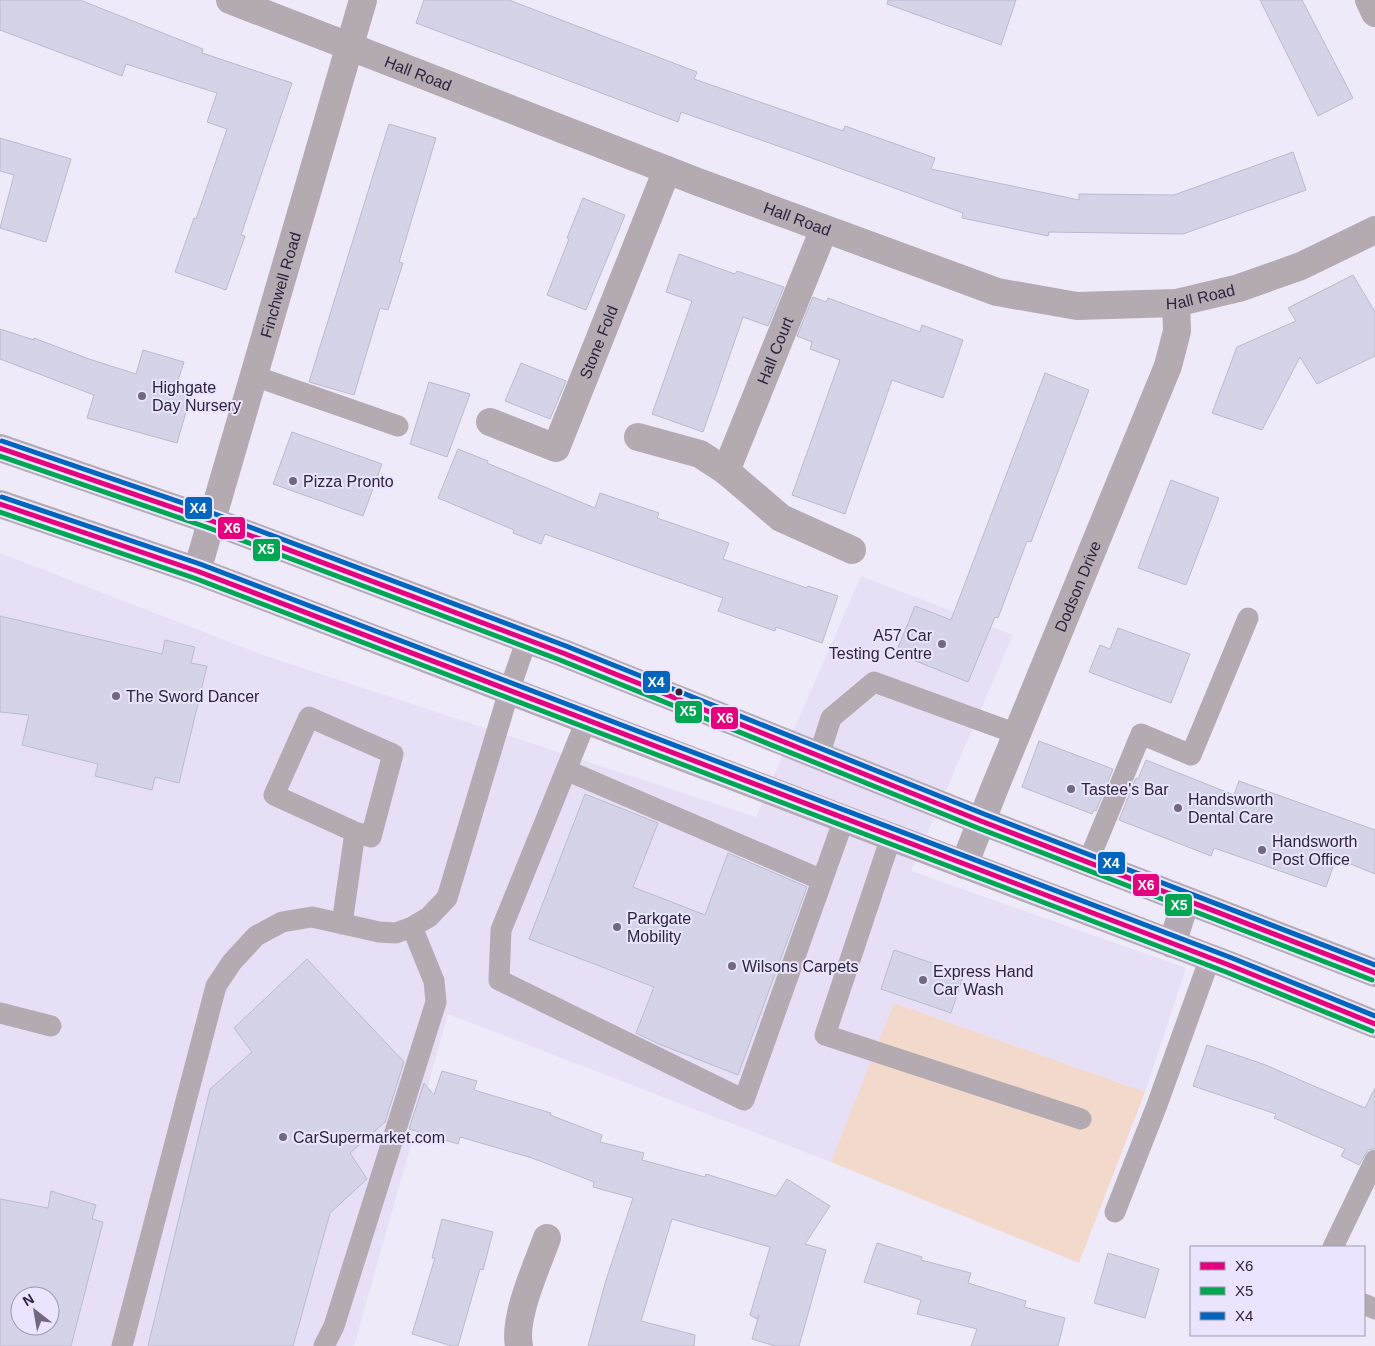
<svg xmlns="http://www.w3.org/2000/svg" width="1375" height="1346" font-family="Arial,sans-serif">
<rect width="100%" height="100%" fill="#eeeaf9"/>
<!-- built -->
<path fill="#e6dff6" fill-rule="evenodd" d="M 0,553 L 263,655 L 756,817 L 861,576 L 1013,635 L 911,871 L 1186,968 L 1145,1092 L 894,1003 L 831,1162 L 448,1014 L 354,1346 L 0,1346 ZM 20,1296 L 50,1296 L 50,1326 L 20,1326 Z"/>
<!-- green -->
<path fill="#f3d8cc" d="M 894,1003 L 1145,1092 L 1079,1263 L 831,1162 Z"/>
<!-- building -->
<path fill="#d4d3e8" stroke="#babacd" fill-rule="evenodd" d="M 0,0 L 80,0 L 203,49 L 202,53 L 292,83 L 241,235 L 245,236 L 226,290 L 175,272 L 194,218 L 196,219 L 227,129 L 207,122 L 217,93 L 126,64 L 122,76 L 0,30 Z
M 424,0 L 509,0 L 697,72 L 694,79 L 843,131 L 845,126 L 935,158 L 931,169 L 1079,200 L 1079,194 L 1174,195 L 1293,152 L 1306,190 L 1183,234 L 1049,232 L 1048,236 L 962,218 L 963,213 L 795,152 L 681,112 L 678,122 L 416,23 Z
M 888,0 L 1016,0 L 1001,45 L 887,4 Z
M 1260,0 L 1302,0 L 1353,98 L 1318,116 Z
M 389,124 L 436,138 L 399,262 L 403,263 L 388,310 L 380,308 L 354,395 L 309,382 Z
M 0,138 L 71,159 L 46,242 L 0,228 L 14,175 L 0,171 Z
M 583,198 L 625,215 L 586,310 L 547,295 L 569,239 L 567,238 Z
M 679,254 L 735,274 L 737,271 L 784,287 L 768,326 L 743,317 L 703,432 L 652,414 L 692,301 L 666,292 Z
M 1353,275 L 1375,312 L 1375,356 L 1317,384 L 1300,357 L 1262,430 L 1212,413 L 1237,347 L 1296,321 L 1288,308 Z
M 813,297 L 826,302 L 828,298 L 920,332 L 922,325 L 963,340 L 943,398 L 892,380 L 845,514 L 792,495 L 840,360 L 810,349 L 812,342 L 797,336 Z
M 0,329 L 34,340 L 34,338 L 89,359 L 136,374 L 143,350 L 184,362 L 175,390 L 191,395 L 177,443 L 87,418 L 94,395 L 0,359 Z
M 521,363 L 566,381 L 550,419 L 505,401 Z
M 1045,373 L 1089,390 L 1031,542 L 1027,541 L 998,618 L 995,617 L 968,682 L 896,653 L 915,606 L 951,620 Z
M 429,382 L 470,394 L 447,457 L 410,444 Z
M 292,432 L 382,464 L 363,516 L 273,484 Z
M 458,449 L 488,461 L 487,463 L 595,508 L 600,493 L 659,513 L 657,518 L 729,543 L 723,559 L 807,588 L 808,586 L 838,596 L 822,643 L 776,627 L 775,631 L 718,611 L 723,598 L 545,534 L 541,544 L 513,533 L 514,530 L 438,498 Z
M 1171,480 L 1219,498 L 1186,585 L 1138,568 Z
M 0,616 L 162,654 L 165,640 L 195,647 L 191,663 L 207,666 L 179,783 L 155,777 L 152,790 L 95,776 L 98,764 L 22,745 L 29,715 L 0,712 Z
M 1118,628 L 1190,654 L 1171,703 L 1089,672 L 1100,645 L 1110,649 Z
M 1039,741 L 1113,769 L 1096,811 L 1094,810 L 1092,814 L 1022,787 Z
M 1146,760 L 1234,795 L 1239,781 L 1375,830 L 1375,874 L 1336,858 L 1326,887 L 1214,848 L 1211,856 L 1119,820 L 1136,778 L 1138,779 Z
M 585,794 L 658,823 L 633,887 L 705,915 L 728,853 L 807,887 L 738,1075 L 659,1044 L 636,1033 L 654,987 L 529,939 Z
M 894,950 L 964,974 L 951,1013 L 881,989 Z
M 307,959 L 404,1062 L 385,1122 L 350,1153 L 367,1179 L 330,1213 L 293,1346 L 148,1346 L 210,1089 L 252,1052 L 234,1028 Z
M 1207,1045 L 1263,1064 L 1365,1108 L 1375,1088 L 1375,1148 L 1368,1150 L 1359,1165 L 1341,1156 L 1345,1149 L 1274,1118 L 1276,1114 L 1193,1086 Z
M 442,1071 L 477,1081 L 474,1090 L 551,1113 L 550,1115 L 602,1135 L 600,1142 L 644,1153 L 642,1160 L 705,1177 L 706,1174 L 776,1196 L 787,1179 L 830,1206 L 805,1244 L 826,1250 L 799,1346 L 775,1346 L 752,1339 L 759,1315 L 757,1319 L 750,1315 L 770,1247 L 672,1219 L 641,1321 L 695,1335 L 694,1346 L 588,1346 L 606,1280 L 633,1198 L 593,1187 L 594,1182 L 532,1158 L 460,1137 L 458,1144 L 409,1129 L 424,1083 L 434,1095 Z
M 51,1191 L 96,1205 L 92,1219 L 103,1222 L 71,1346 L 0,1346 L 0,1199 L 48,1208 ZM 20,1296 L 50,1296 L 50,1326 L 20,1326 Z
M 442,1219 L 493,1232 L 483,1270 L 480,1269 L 458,1346 L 452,1346 L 412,1334 L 435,1258 L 432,1258 Z
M 877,1243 L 922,1257 L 921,1260 L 971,1273 L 968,1283 L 1026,1301 L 1024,1307 L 1065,1318 L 1058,1346 L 971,1346 L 977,1329 L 917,1314 L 921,1300 L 864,1282 Z
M 1108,1253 L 1159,1269 L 1145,1318 L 1094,1303 Z"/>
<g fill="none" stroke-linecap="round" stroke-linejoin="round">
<!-- service -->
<path stroke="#b4abb2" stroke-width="21" d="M 254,376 L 398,426
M 586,721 L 501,930 L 499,980 L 744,1100 L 844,819
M 819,756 L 831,718 L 874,682 L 1017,734
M 566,770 L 822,880
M 891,837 L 825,1035 L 1081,1119
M 1088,862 L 1141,734 L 1191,755 L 1248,618
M 342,924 L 355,832 L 371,837 L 393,754 L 309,717 L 274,795 L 355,832
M 0,1013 L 51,1026
M 1115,1212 L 1157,1105 L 1210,958
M 1333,1247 L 1375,1160
M 1364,1304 L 1375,1309
M 122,1346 L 216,986 L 232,962 L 256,936 L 282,922 L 312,917 L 379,932 L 396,933 L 412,927 L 429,917 L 447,898 L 509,691 L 527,639
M 324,1346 L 334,1326 L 436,1002 L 434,981 L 412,927"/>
<!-- minor -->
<g stroke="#b4abb2" stroke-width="28">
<path id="s1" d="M 230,0 L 698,182 L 997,292 L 1077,306 L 1176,303 L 1239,288 L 1301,266 L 1375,230"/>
<path d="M 1369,0 L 1375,13"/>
<path id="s2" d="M 490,422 L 556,448 L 667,170"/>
<path d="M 638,437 L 700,454 L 726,471 L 781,518 L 852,550"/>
<path id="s3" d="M 726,471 L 824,229"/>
<path id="s4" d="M 197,571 L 363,0"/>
<path id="s5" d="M 964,865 L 995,787 L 1168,366 L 1177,331 L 1176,303"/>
<path d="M 519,1346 C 513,1317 537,1266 547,1238"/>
</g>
<!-- secondary -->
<path stroke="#b4aab3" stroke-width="28" d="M 0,448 L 212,521 L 563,653 L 981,821 L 1375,973
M 0,504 L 197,571 L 844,819 L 1229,965 L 1375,1024
M 1172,944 L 1186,900"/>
<!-- bus-1 casing -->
<g stroke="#ebe4ff" stroke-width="9">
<path id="bus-1" d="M 0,448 L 212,521 L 563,653 L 981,821 L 1375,973
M 0,504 L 197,571 L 1229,965 L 1375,1024"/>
</g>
<!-- bus-2 casing -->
<g stroke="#ebe4ff" stroke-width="9">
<path id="bus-2" d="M 0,456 L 209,528 L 560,660 L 978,828 L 1372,980
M 0,512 L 194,578 L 1226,972 L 1372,1031"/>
</g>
<!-- bus-3 casing -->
<g stroke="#ebe4ff" stroke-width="9">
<path id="bus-3" d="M 2,441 L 215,514 L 566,646 L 984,814 L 1375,965
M 2,497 L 200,564 L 1232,958 L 1375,1016"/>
</g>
<!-- bus-1 -->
<use href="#bus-1" stroke="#e5007d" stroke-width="5"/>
<!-- bus-2 -->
<use href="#bus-2" stroke="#00a651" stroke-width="5"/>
<!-- bus-3 -->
<use href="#bus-3" stroke="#0065bd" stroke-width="5"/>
</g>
<!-- markers -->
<g fill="#70697f" stroke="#ebe4ff" stroke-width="2">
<circle cx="142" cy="396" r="5"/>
<circle cx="293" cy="481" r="5"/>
<circle cx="942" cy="644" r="5"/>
<circle cx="116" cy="696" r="5"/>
<circle cx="1071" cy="789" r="5"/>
<circle cx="1178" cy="808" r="5"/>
<circle cx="1262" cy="850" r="5"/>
<circle cx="617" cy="927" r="5"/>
<circle cx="732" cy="966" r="5"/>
<circle cx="923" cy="980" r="5"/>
<circle cx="283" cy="1137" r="5"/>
</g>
<circle fill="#2c243e" stroke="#ebe4ff" stroke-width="2" cx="679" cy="692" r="4.5"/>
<g text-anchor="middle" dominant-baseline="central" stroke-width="4" stroke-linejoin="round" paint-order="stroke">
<!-- street labels -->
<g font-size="16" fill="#2c243e" stroke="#ebe4ff">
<text stroke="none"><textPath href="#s1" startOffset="202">Hall Road</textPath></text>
<text stroke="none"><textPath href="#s1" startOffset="608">Hall Road</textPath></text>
<text stroke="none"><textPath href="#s4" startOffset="298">Finchwell Road</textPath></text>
<text stroke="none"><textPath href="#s1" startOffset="1026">Hall Road</textPath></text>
<text stroke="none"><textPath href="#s2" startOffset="185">Stone Fold</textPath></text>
<text stroke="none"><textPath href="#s3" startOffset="130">Hall Court</textPath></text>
<text stroke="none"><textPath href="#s5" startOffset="301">Dodson Drive</textPath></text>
</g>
<!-- poi labels -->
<g font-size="16" fill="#2c243e" stroke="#ebe4ff" text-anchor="start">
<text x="152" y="387">Highgate<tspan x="152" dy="18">Day Nursery</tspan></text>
<text x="303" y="481">Pizza Pronto</text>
<text x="932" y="635" text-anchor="end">A57 Car<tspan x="932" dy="18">Testing Centre</tspan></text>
<text x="126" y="696">The Sword Dancer</text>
<text x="1081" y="789">Tastee's Bar</text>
<text x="1188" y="799">Handsworth<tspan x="1188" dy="18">Dental Care</tspan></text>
<text x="1272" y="841">Handsworth<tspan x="1272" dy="18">Post Office</tspan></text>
<text x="627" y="918">Parkgate<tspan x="627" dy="18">Mobility</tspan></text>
<text x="742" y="966">Wilsons Carpets</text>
<text x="933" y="971">Express Hand<tspan x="933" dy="18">Car Wash</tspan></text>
<text x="293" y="1137">CarSupermarket.com</text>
</g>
</g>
<g stroke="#ebe4ff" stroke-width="2">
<rect x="184" y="496" width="29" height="24" rx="5" fill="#0065bd"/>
<rect x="217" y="516" width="29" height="24" rx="5" fill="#e5007d"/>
<rect x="252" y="538" width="29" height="24" rx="5" fill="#00a651"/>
<rect x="642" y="670" width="29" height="24" rx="5" fill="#0065bd"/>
<rect x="674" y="700" width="29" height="24" rx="5" fill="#00a651"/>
<rect x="710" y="706" width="29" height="24" rx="5" fill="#e5007d"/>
<rect x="1097" y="851" width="29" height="24" rx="5" fill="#0065bd"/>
<rect x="1132" y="873" width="28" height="24" rx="5" fill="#e5007d"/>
<rect x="1164" y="893" width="29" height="24" rx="5" fill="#00a651"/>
</g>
<g font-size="14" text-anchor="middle" font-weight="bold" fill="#fff">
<text x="198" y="513">X4</text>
<text x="232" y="533">X6</text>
<text x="266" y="554">X5</text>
<text x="656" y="687">X4</text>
<text x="688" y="716">X5</text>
<text x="725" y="723">X6</text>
<text x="1111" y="868">X4</text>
<text x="1146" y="890">X6</text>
<text x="1179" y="910">X5</text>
</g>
<!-- legend -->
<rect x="1190" y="1246" width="175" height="90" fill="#ebe4ff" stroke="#9f97b2"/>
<rect x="1200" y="1262" width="25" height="8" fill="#e5007d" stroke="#9f97b2"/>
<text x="1235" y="1271" font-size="15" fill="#2c243e">X6</text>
<rect x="1200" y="1287" width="25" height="8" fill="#00a651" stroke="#9f97b2"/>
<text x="1235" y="1296" font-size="15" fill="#2c243e">X5</text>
<rect x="1200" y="1312" width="25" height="8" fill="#0065bd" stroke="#9f97b2"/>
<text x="1235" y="1321" font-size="15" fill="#2c243e">X4</text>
<!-- north arrow -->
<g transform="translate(35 1311) rotate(329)"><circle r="24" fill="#ebe4ff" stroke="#9f97b2"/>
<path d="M0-4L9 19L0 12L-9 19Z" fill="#70697f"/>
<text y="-8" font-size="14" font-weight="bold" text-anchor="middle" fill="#2c243e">N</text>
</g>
</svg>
